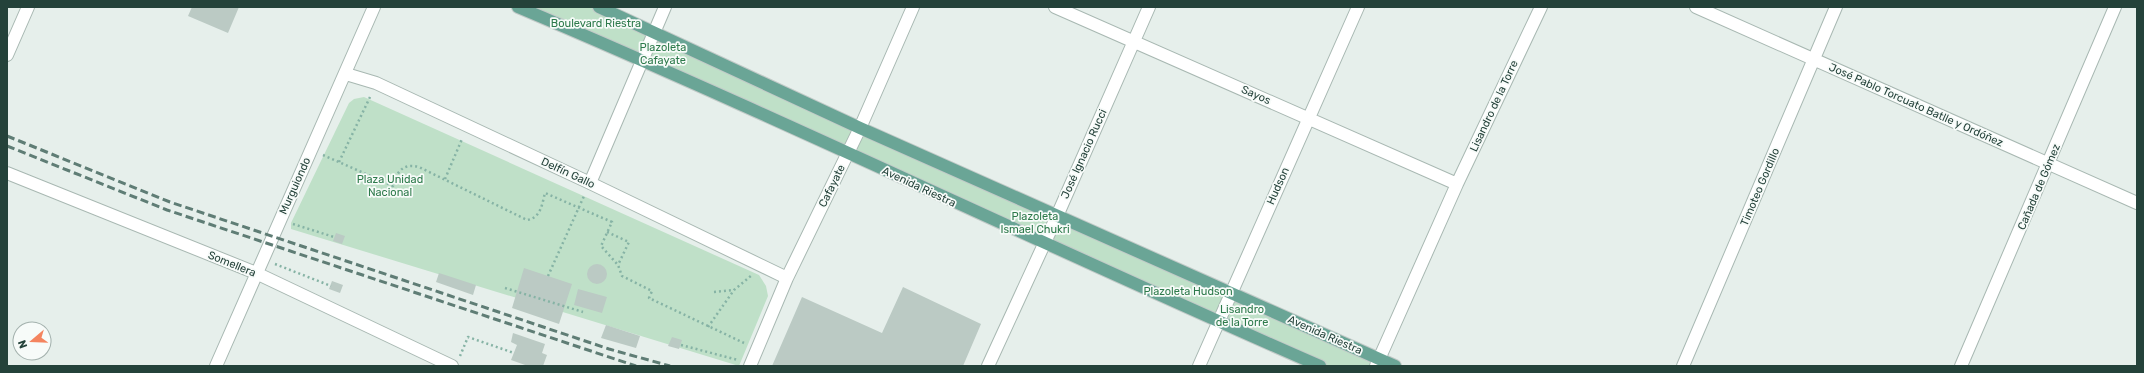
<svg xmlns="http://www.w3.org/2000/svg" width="2144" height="373" font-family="Rubik,sans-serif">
<rect width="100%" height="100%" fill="#e6efeb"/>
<!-- green -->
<path fill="#bfe0c8" d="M 518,7 L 599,7 L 1395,366 L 1320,366 Z
M 364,97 L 759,275 L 766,286 L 768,296 L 739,366 L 291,229 L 291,223 L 349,103 L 354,99 Z"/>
<!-- building -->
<path fill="#bbcac4" d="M 192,7 L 239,7 L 228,33 L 188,16 Z
M 336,233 L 345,236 L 342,244 L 333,241 Z
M587 274a10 10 0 1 1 20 0a10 10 0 1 1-20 0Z
M 524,268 L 572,284 L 559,324 L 512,308 Z
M 439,273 L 476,285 L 473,295 L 436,282 Z
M 332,281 L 343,285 L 340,293 L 329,289 Z
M 903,287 L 981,324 L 963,366 L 772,366 L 802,297 L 882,333 Z
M 578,289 L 607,297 L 602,313 L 574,305 Z
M 606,325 L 640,336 L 636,348 L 601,338 Z
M 513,333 L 545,344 L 542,353 L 547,355 L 543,366 L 528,366 L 511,360 L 517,345 L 511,342 Z
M 672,337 L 682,340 L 679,349 L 668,346 Z"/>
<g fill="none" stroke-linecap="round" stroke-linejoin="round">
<!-- minor casing -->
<g stroke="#a8b8b2" stroke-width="14">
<path id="minor" d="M 1055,7 L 1457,184
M 1696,7 L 2137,203
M 7,55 L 28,7
M 346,74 L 376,83 L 590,183 L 787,278
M 7,173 L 256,273 L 452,366
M 590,183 L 665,7
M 216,366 L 374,7
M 750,366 L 787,278 L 860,128 L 913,7
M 988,366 L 1057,216 L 1149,7
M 1199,366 L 1358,7
M 1376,366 L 1457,184 L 1541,7
M 1683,366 L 1836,7
M 1961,366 L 2115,7"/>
</g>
<!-- major casing -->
<g stroke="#c2cac8" stroke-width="14">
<path id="major" d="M 518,7 C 788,121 1051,249 1320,366
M 599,7 L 860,128 L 1395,366"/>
</g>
<!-- path -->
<path stroke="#86b3a5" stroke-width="2.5" stroke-dasharray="2 3" stroke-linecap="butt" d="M 323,155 L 393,186 C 397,171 403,163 419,167 L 527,220 C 541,218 542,204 545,193 L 612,222 L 601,246 L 618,265 L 622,276 L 652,291 L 649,298 L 744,343
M 339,162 L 371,95
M 445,179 L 462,139
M 293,224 L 334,237
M 607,232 L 629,242 L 618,265
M 275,264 L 331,286
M 548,276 L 584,196
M 505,288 L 583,312
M 714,292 L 733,290
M 708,327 L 734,290 L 752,275
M 681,345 L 738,360
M 460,356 L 468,337 L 514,353"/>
<!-- minor -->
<use href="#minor" stroke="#fff" stroke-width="12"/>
<!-- major -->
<use href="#major" stroke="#6aa596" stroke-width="12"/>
<!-- rail -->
<path stroke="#5f7d75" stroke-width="3" stroke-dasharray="8 4" stroke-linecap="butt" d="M 7,136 L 170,202 L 609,349 L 670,366
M 7,146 L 167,210 L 636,366"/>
</g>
<g text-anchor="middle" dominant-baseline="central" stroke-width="3.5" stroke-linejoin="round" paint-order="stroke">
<!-- park labels -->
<g font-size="11" fill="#2d7a4b" stroke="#f7fbf9">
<text x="596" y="23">Boulevard Riestra</text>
<text x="663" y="47">Plazoleta<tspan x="663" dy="13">Cafayate</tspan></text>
<text x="390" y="179">Plaza Unidad<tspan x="390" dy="13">Nacional</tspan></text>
<text x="1035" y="216">Plazoleta<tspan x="1035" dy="13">Ismael Chukri</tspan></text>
<text x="1188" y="291">Plazoleta Hudson</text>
<text x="1242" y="309">Lisandro<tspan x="1242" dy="13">de la Torre</tspan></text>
</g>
<!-- street labels -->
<g font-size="11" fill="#24423a" stroke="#f7fbf9">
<text transform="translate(1256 95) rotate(24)">Sayos</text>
<text transform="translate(1916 105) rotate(24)">José Pablo Torcuato Batlle y Ordóñez</text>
<text transform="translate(1494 106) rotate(-65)">Lisandro de la Torre</text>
<text transform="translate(1084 154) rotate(-66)">José Ignacio Rucci</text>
<text transform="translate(568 173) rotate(25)">Delfín Gallo</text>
<text transform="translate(295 186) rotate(-66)">Murguiondo</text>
<text transform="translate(832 186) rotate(-64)">Cafayate</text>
<text transform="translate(1278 186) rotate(-66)">Hudson</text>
<text transform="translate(919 187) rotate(25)">Avenida Riestra</text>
<text transform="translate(1760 187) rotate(-67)">Timoteo Gordillo</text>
<text transform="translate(2039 187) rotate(-67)">Cañada de Gómez</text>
<text transform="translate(232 264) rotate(22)">Somellera</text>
<text transform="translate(1325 335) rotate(24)">Avenida Riestra</text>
</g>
</g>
<!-- border -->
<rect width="2144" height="373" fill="none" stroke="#24423a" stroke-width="16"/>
<!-- north arrow -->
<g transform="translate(32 341) rotate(251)"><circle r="19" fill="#f7fbf9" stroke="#a3b1ad"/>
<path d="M0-3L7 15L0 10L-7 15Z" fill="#f4845f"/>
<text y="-6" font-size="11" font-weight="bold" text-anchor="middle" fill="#24423a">N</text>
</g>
</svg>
